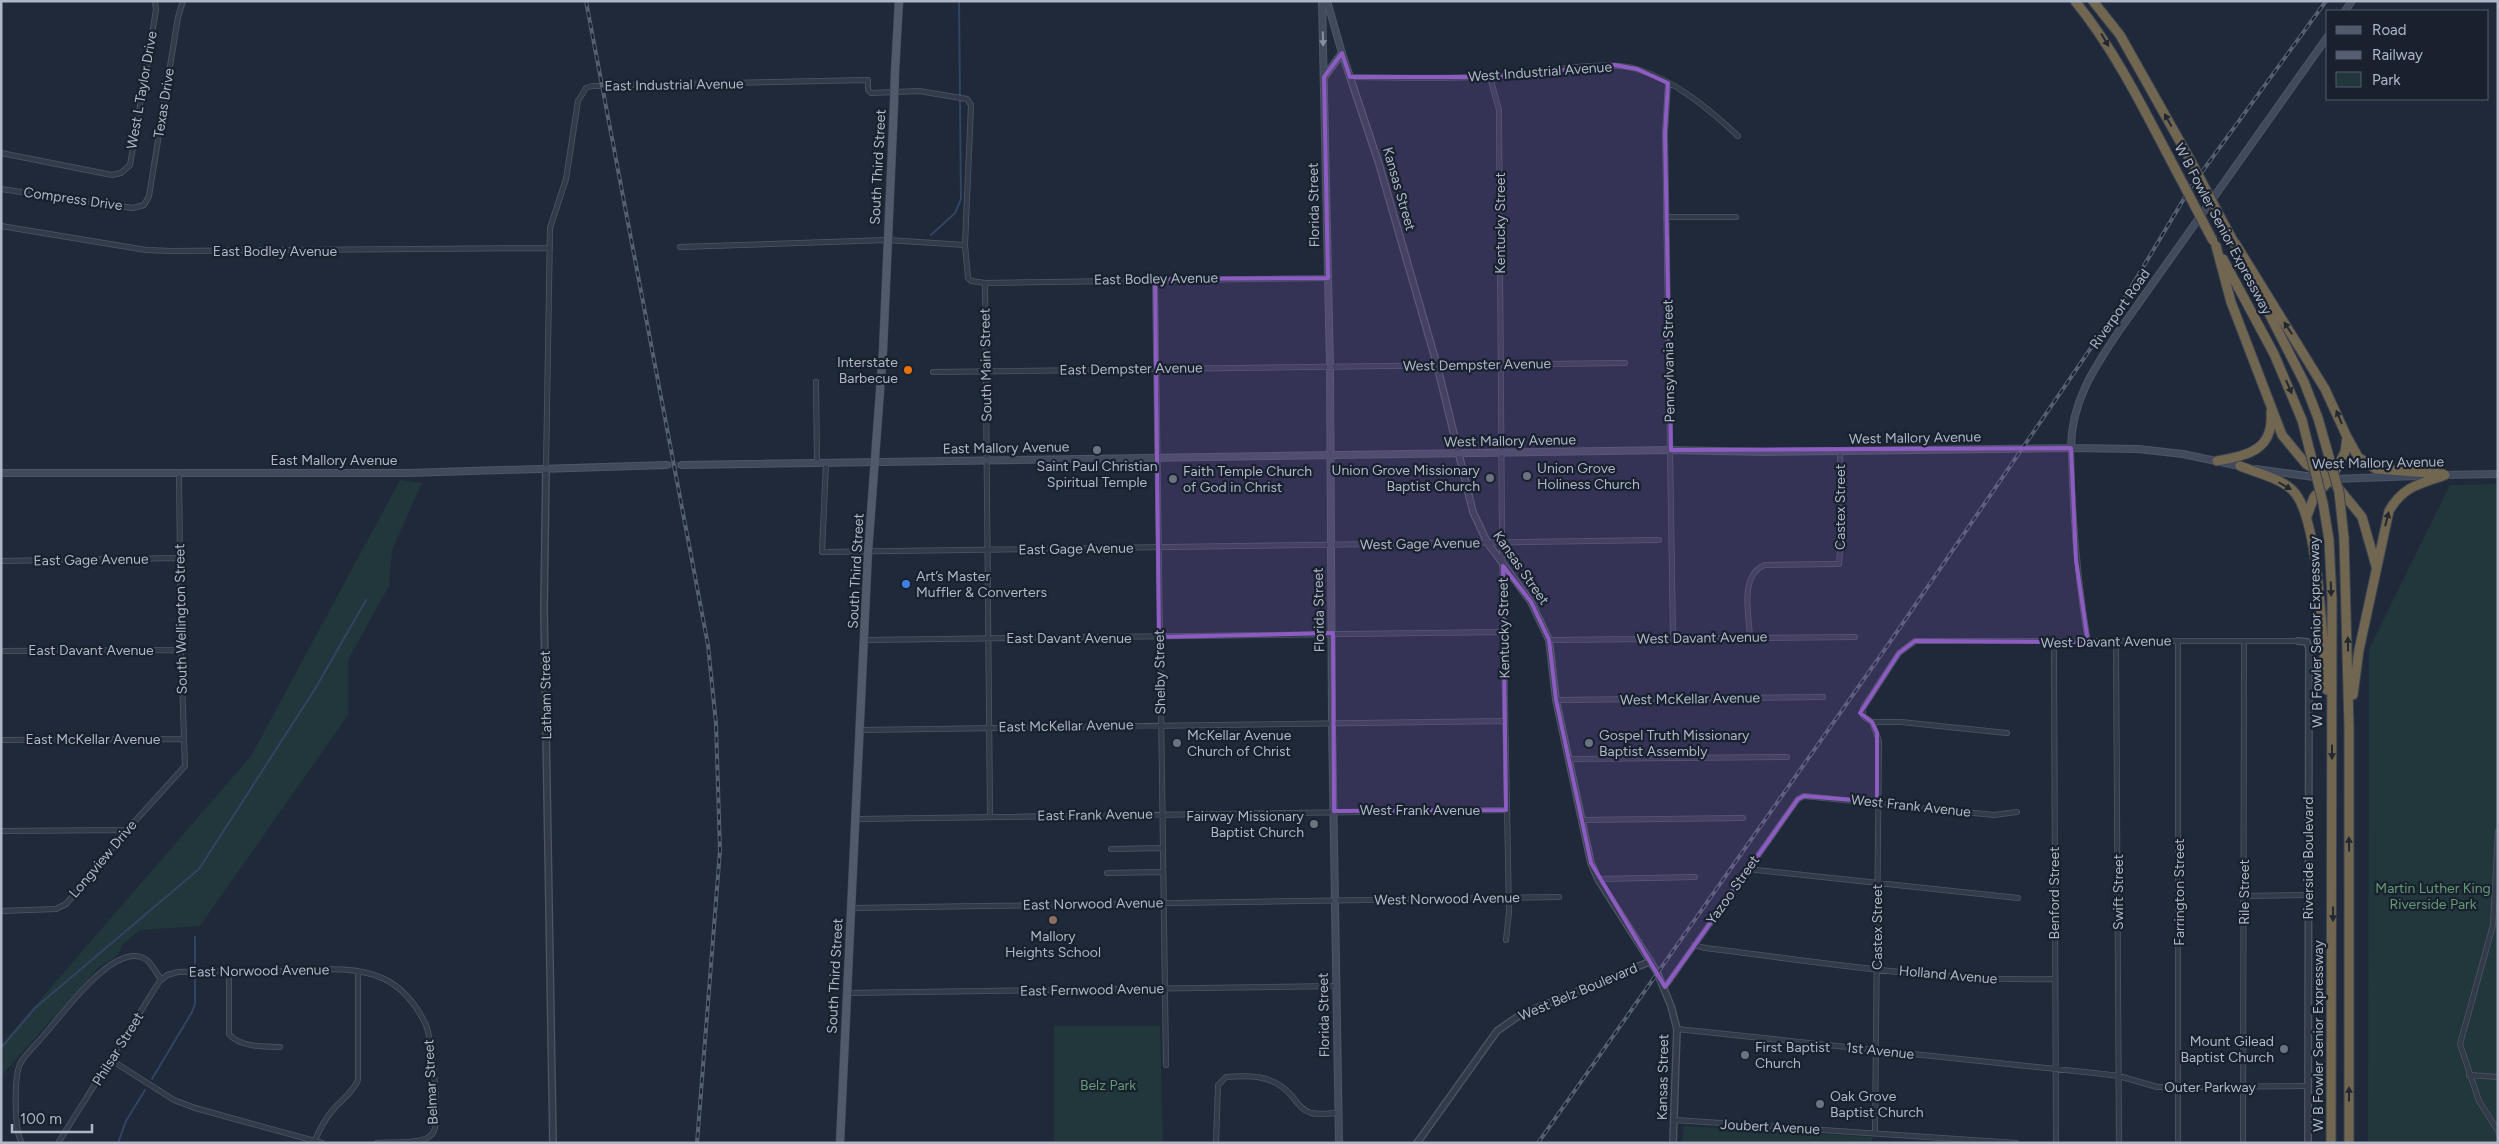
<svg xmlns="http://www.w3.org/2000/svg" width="2499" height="1144" font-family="Figtree,sans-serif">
<rect width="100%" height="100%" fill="#1f293a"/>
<!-- green -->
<path fill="#21373b" d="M 400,480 L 422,483 L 392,550 L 389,586 L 348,660 L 348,715 L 200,926 L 140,930 L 122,945 L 118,955 L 97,969 L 1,1076 L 1,1045 L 251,756 Z
M 2498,484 L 2498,1143 L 2368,1143 L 2369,649 L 2450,485 Z
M 1054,1026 L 1160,1026 L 1163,1143 L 1054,1143 Z
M 1684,1126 L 1872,1137 L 1872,1143 L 1682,1143 Z"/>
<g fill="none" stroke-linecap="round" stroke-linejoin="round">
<!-- stream -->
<path stroke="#324463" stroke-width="2" d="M 931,235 L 955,213 L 961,199 L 959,1
M 195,937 L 195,964
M 1,1048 L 35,1008 L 199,869 L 315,689 L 366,600
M 152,1079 L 192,1012 L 195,1004 L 195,978
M 118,1143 L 126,1121 L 145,1090"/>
<!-- secondary-tunnel -->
<path stroke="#343e4f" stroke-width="6" stroke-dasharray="6 3" stroke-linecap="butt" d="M 667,465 L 682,465"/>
<!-- minor casing -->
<g stroke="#4e5665" stroke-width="6">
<path id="minor" d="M 1350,77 C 1401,78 1452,79 1502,76 C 1539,73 1604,59 1637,69 C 1676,81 1709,109 1738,136
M 1490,77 L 1499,110 L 1502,542 L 1509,912 L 1506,940
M 1668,83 L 1665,133 L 1673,638
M 1,153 L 112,175 L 121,173 L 130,165 L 156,10 L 155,1
M 1,189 L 133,208 L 144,205 L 149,196 L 178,17 L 183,1
M 1666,217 L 1736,217
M 1,226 L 146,250 L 172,251 L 550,248
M 680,247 L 887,240 L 965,245
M 1155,279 L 1166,1065
M 985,283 L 990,816
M 933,372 L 1625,363
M 816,382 L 817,463
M 2071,448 C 2072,513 2077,577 2088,642
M 826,463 L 822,552 L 1659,540
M 546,469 L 550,228 L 566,179 L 578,101 L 586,88 L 592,86 L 868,80 L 868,90 L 871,93 L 919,91 L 967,99 L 971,105 L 965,245 L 968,278 L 971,281 L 985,283 L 1328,278
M 1,561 L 180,558
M 1750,637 C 1749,615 1739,575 1765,565 L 1839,564 L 1842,524 L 1840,451
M 864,640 L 1504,632
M 1549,640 L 1855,637
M 2116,641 L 2119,1143
M 2178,641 L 2178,1143
M 2054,643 L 2056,1143
M 1,651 L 181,650
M 1556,700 L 1823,697
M 1872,722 L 1879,741 L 1875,1133
M 860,730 L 1505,721
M 2007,733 L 1901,722 L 1872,722 L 1863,716 L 1863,708 L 1899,653 L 1915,641 L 2298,641
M 1,740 L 184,739
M 1569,759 L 1787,757
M 857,819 L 1506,810
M 1581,820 L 1743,818
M 1,831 L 127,830
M 2498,832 L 2493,925 L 2460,1044 L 2479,1101 L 2498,1131
M 1111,849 L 1163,848
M 1747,869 L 2018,898
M 1107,873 L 1163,872
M 1598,879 L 1695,877
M 2244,896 L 2308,895
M 851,908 L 1559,897
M 1,911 L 56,909 L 66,904 L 127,830 L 185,766 L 181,650 L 179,472
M 1694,945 L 1705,948 C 1820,962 1938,982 2054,979
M 229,971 L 229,1034 C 239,1047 265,1047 280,1047
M 1665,987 L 1798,799 L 1804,796 L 1994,815 L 2017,812
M 847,993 L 1337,986
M 1677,1029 L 2094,1073 L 2119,1076 L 2157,1087 L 2308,1086
M 111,1060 L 174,1100 L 195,1108 L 322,1143
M 2469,1075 L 2498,1077
M 1675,1120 L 2016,1143
M 314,1142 C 319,1131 324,1120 332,1111 C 341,1100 352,1094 358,1080 L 358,971
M 22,1143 C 14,1132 14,1077 20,1064 C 25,1054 37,1044 44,1035 C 62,1015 110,947 141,957 C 151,960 155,972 161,979
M 58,1143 L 159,982 L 167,975 L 178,972 C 214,971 249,971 284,971 C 316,970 352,965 382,978 C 401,986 416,1004 425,1023 C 432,1036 440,1120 434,1131 C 433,1134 431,1135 429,1137 C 417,1144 391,1142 377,1143
M 1216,1143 L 1218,1085 L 1226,1077 C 1251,1075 1273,1075 1291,1095 C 1297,1102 1301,1110 1311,1113 C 1319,1115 1330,1113 1338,1113
M 2243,1143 L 2244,641"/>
</g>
<!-- tertiary casing -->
<g stroke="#4e5665" stroke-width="8">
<path id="tertiary" d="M 1342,53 L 1379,164 L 1437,365 L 1473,512 L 1487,542 L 1531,602 L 1549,640 L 1556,700 L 1591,863 L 1598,879 L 1657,972 L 1671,1006 L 1677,1029 L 1673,1143
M 546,469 L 544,609 L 553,1143
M 2298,641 L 2307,642 L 2309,648 L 2308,1143
M 1417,1143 L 1497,1031 L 1520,1015 L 1649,962"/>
</g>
<!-- secondary casing -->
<g stroke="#4e5665" stroke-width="8">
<path id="secondary" d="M 1322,1 L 1330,366 L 1332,724 L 1339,1143
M 2345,11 L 2352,1
M 1325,76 L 1342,53 L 1327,1
M 2071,448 C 2071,402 2094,368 2119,331 L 2328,36
M 682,465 L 1671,450 L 1765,452 L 2071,448 L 2138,449 L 2183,454 L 2244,467
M 2256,469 L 2321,478
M 1,473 L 408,473 L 667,465
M 2441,475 L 2498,474
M 2333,479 L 2418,476"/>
</g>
<!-- primary casing -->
<g stroke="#3d4554" stroke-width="9">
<path id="primary" d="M 895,71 L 899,1
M 840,1143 L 868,552 L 883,351 L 894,104"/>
</g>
<!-- motorway casing -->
<g stroke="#3b4352" stroke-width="11">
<path id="motorway" d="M 2075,1 C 2118,54 2147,116 2179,176
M 2093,1 L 2120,35 L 2192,163
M 2225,226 L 2237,248
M 2235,243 L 2325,389 L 2347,437 L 2345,452 L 2340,462 L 2331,479 L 2314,497 L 2307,516
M 2216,246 L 2231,302 L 2282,435 L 2306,464 L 2331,479 L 2362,517 L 2376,566
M 2223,259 L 2274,354 L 2302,420
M 2252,280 L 2304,382 L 2318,418
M 2347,437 L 2358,457 L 2376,469 L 2443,474
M 2217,461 C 2247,455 2274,451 2271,412
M 2240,466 C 2257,473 2284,479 2295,493 C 2320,524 2322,646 2327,690
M 2344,538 L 2349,728 L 2349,1143
M 2329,540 L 2332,599 L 2331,1143
M 2353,695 L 2359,650 L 2389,511 C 2403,486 2420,484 2445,475"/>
</g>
<!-- minor -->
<use href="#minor" stroke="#333b4a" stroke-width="4.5"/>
<!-- tertiary -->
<use href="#tertiary" stroke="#333b4a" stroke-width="5.5"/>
<!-- secondary -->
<use href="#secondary" stroke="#414a5d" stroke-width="6"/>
<!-- primary -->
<use href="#primary" stroke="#515a6a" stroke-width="8"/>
<!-- motorway -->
<use href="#motorway" stroke="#716650" stroke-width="9"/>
<!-- rail casing -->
<g stroke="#555f72" stroke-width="4">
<path id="rail" d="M 586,1 L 708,645 L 716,724 L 720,850 L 697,1143
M 1538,1143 L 1890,642 L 2121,304 L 2191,187 L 2326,1"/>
</g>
<!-- rail -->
<use href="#rail" stroke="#19212f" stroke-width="2" stroke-dasharray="5.5" stroke-linecap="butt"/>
<!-- primary-bridge casing -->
<g stroke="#3d4554" stroke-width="9" stroke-linecap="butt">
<path id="primary-bridge" d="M 894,104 L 895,71"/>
</g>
<!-- motorway-bridge casing -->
<g stroke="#3b4352" stroke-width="11" stroke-linecap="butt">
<path id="motorway-bridge" d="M 2192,163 L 2225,226
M 2179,176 L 2213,241
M 2318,418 L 2339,492 L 2344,538
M 2302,420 L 2323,503 L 2329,540"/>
</g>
<!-- primary-bridge -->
<use href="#primary-bridge" stroke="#515a6a" stroke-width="8"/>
<!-- motorway-bridge -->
<use href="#motorway-bridge" stroke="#716650" stroke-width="9"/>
</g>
<!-- one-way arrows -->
<defs><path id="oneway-solid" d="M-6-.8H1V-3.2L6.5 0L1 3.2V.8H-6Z" transform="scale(1.25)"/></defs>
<use fill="#8890a2" href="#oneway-solid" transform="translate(1323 39) rotate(88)"/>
<g fill="#222832">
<use href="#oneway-solid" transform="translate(2105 40) rotate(59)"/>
<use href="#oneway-solid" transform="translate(2168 120) rotate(-119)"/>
<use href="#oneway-solid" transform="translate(2288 328) rotate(-123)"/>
<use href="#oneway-solid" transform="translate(2289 387) rotate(66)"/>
<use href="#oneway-solid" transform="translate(2339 417) rotate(-113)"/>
<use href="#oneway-solid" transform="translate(2285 486) rotate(30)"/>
<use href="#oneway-solid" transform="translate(2387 519) rotate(-76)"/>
<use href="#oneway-solid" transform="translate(2331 589) rotate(88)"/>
<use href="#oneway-solid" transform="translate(2348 644) rotate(-91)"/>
<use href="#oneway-solid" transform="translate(2332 752) rotate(90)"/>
<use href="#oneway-solid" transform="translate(2349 844) rotate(-91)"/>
<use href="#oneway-solid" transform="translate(2333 914) rotate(90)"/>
<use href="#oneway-solid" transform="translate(2349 1094) rotate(-90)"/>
</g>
<!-- marked area -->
<path fill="#8d5cc2" fill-opacity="0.2" stroke="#8d5cc2" stroke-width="4" stroke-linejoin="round" d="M 1342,53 L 1350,77 L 1490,77 L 1615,65 L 1637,69 L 1668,83 L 1665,133 L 1671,450 L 2071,448 L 2076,560 L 2088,642 L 1915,641 L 1899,653 L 1860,713 L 1872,722 L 1877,733 L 1877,802 L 1804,796 L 1798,799 L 1665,987 L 1591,863 L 1556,700 L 1549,640 L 1531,602 L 1503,566 L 1506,810 L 1334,811 L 1333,633 L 1159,637 L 1155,279 L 1328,278 L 1324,77 Z"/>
<!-- markers -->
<circle fill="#e8710a" stroke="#19212f" stroke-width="2" cx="908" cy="370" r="5"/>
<g fill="#6b7280" stroke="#19212f" stroke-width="2">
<circle cx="1097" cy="450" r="5"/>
<circle cx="1527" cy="476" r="5"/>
<circle cx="1490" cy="478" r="5"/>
<circle cx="1173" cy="479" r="5"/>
<circle cx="1177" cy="743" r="5"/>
<circle cx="1589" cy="743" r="5"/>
<circle cx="1314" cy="824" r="5"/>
<circle cx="2284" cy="1049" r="5"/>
<circle cx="1745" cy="1055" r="5"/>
<circle cx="1820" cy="1104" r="5"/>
</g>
<circle fill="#3f7fe0" stroke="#19212f" stroke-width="2" cx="906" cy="584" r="5"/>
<circle fill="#8d6e63" stroke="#19212f" stroke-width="2" cx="1053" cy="920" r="5"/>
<g text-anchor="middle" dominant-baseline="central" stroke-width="4.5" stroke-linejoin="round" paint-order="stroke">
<!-- street labels -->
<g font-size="14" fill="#aeb6c7" stroke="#19212f">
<text transform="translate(1540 72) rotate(-4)">West Industrial Avenue</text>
<text transform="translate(674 85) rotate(-1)">East Industrial Avenue</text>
<text transform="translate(142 90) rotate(-80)">West L Taylor Drive</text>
<text transform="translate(164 103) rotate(-81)">Texas Drive</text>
<text transform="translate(878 167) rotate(-87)">South Third Street</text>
<text transform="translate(1399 189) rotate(74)">Kansas Street</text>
<text transform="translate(73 199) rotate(8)">Compress Drive</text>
<text transform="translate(1314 205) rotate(-91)">Florida Street</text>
<text transform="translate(1500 223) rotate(-90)">Kentucky Street</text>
<text transform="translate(2223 229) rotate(62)">W B Fowler Senior Expressway</text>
<text x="275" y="251">East Bodley Avenue</text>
<text transform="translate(1156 279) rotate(-1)">East Bodley Avenue</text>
<text transform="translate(2120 309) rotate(-55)">Riverport Road</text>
<text transform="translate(1669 361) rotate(-91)">Pennsylvania Street</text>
<text transform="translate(986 365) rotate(-91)">South Main Street</text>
<text transform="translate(1477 365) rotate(-1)">West Dempster Avenue</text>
<text transform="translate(1131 369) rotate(-1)">East Dempster Avenue</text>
<text transform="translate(1915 438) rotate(-1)">West Mallory Avenue</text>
<text transform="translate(1510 441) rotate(-1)">West Mallory Avenue</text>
<text transform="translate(1006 448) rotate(-1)">East Mallory Avenue</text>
<text x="334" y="460">East Mallory Avenue</text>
<text transform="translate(2378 463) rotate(-1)">West Mallory Avenue</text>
<text transform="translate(1840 507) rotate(-90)">Castex Street</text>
<text transform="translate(1420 544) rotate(-1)">West Gage Avenue</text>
<text transform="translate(1076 549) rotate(-1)">East Gage Avenue</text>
<text transform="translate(91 560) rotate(-1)">East Gage Avenue</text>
<text transform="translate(1521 568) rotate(55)">Kansas Street</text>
<text transform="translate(856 571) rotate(-87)">South Third Street</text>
<text transform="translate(1319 610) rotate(-91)">Florida Street</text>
<text transform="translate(181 619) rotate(-91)">South Wellington Street</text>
<text transform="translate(1504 628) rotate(-91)">Kentucky Street</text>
<text transform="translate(2316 632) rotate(-91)">W B Fowler Senior Expressway</text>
<text x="1069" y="638">East Davant Avenue</text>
<text transform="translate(1702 638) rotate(-1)">West Davant Avenue</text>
<text transform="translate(2106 642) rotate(-1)">West Davant Avenue</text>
<text x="91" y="650">East Davant Avenue</text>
<text transform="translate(1160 672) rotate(-91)">Shelby Street</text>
<text transform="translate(546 695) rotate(-91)">Latham Street</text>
<text transform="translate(1690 699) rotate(-1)">West McKellar Avenue</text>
<text transform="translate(1066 726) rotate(-1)">East McKellar Avenue</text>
<text x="93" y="739">East McKellar Avenue</text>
<text transform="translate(1911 806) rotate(6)">West Frank Avenue</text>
<text x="1420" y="810">West Frank Avenue</text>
<text transform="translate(1095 815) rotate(-1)">East Frank Avenue</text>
<text transform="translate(2308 858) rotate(-90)">Riverside Boulevard</text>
<text transform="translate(103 859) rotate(-50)">Longview Drive</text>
<text transform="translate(1733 890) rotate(-55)">Yazoo Street</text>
<text transform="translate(2118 892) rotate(-90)">Swift Street</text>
<text transform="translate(2179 892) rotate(-90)">Farrington Street</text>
<text transform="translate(2244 892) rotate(-90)">Rile Street</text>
<text transform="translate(2054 893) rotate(-90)">Benford Street</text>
<text transform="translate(1447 899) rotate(-1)">West Norwood Avenue</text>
<text transform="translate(1093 904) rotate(-1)">East Norwood Avenue</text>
<text transform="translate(1877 927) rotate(-90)">Castex Street</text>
<text transform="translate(259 971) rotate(-1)">East Norwood Avenue</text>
<text transform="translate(1948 975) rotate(5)">Holland Avenue</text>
<text transform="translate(835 976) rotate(-87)">South Third Street</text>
<text transform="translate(1092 990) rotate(-1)">East Fernwood Avenue</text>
<text transform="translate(1578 992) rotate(-23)">West Belz Boulevard</text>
<text transform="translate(1324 1015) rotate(-91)">Florida Street</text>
<text transform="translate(2318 1036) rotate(-90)">W B Fowler Senior Expressway</text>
<text transform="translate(118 1049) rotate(-58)">Philsar Street</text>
<text transform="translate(1880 1051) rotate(6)">1st Avenue</text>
<text transform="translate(1663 1077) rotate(-89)">Kansas Street</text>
<text transform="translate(431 1082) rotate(-93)">Belmar Street</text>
<text x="2210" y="1087">Outer Parkway</text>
<text transform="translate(1770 1127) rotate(3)">Joubert Avenue</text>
</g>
<!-- poi labels -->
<g font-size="14" fill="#aeb6c7" stroke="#19212f" text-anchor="start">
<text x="898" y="362" text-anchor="end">Interstate<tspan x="898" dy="16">Barbecue</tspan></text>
<text x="1097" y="466" text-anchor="middle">Saint Paul Christian<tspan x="1097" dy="16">Spiritual Temple</tspan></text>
<text x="1537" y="468">Union Grove<tspan x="1537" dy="16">Holiness Church</tspan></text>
<text x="1480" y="470" text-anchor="end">Union Grove Missionary<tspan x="1480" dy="16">Baptist Church</tspan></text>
<text x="1183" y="471">Faith Temple Church<tspan x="1183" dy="16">of God in Christ</tspan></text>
<text x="916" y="576">Art’s Master<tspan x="916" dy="16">Muffler &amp; Converters</tspan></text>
<text x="1187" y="735">McKellar Avenue<tspan x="1187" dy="16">Church of Christ</tspan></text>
<text x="1599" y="735">Gospel Truth Missionary<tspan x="1599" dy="16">Baptist Assembly</tspan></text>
<text x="1304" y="816" text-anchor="end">Fairway Missionary<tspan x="1304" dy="16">Baptist Church</tspan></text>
<text x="1053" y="936" text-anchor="middle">Mallory<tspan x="1053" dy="16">Heights School</tspan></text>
<text x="2274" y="1041" text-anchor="end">Mount Gilead<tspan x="2274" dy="16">Baptist Church</tspan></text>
<text x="1755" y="1047">First Baptist<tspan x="1755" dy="16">Church</tspan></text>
<text x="1830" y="1096">Oak Grove<tspan x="1830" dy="16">Baptist Church</tspan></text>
</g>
<!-- park labels -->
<g font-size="14" fill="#649973" stroke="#19212f">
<text x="2433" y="888">Martin Luther King<tspan x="2433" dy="16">Riverside Park</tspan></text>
<text x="1108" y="1085">Belz Park</text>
</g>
</g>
<!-- border -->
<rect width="2499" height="1144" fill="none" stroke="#aeb6c7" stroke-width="5"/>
<!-- legend -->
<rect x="2326" y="10" width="162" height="90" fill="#19212f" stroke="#555d6c"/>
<rect x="2336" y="26" width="25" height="8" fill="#515a6a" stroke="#555d6c"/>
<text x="2372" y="35" font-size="15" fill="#aeb6c7">Road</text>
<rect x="2336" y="51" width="25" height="8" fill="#555f72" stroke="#555d6c"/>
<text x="2372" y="60" font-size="15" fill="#aeb6c7">Railway</text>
<rect x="2336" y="72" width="25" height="15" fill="#21373b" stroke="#555d6c"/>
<text x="2372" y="85" font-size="15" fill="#aeb6c7">Park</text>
<!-- scale -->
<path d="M12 1124v8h80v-8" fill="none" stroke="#aeb6c7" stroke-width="2.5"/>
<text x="20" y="1124" font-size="15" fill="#aeb6c7" stroke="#19212f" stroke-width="4" paint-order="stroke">100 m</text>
</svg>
